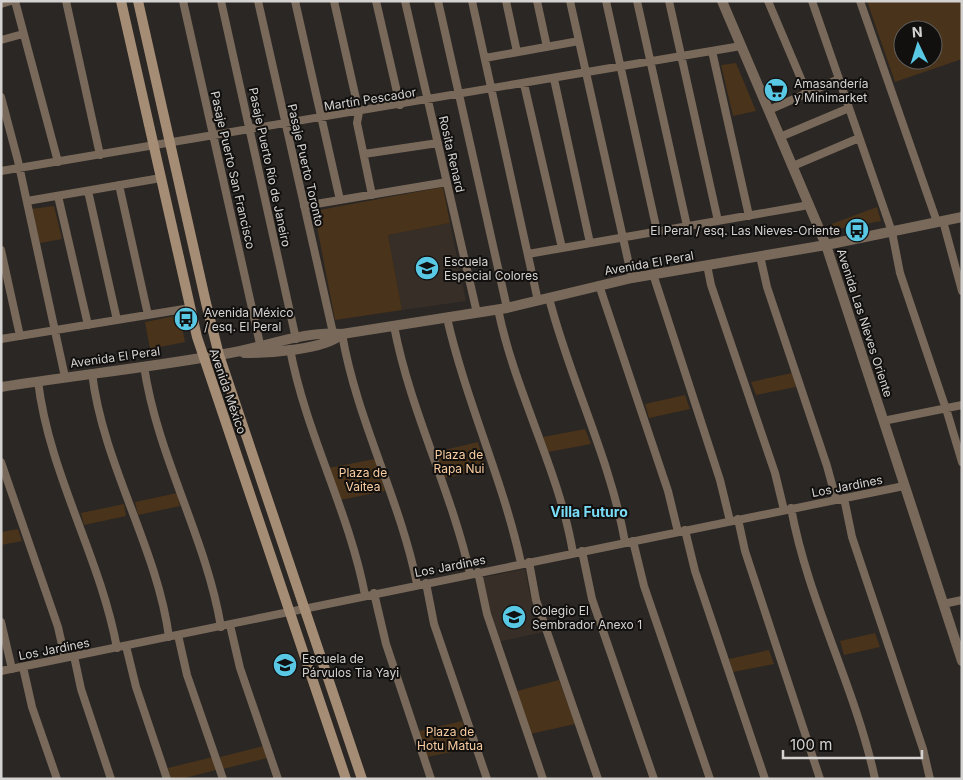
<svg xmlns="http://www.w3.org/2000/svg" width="963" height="780" font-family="Inter,sans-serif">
<rect width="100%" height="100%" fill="#2b2724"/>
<!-- built -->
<path fill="#372f27" d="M 450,223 L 466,301 L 402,310 L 388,235 Z
M 525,569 L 529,591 L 543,632 L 498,642 L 481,578 Z"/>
<!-- green -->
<path fill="#49331a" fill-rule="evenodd" d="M 867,1 L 962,1 L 962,59 L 895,82 ZM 903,30 L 933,30 L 933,60 L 903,60 Z
M 736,63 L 756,111 L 733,116 L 721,65 Z
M 443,187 L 450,223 L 388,235 L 402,310 L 335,320 L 314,211 Z
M 54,206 L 62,239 L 40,243 L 31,209 Z
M 877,207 L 881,221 L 832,230 L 829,225 Z
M 180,315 L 185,342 L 150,349 L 145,322 Z
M 792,373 L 796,387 L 756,395 L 751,382 Z
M 685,395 L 690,409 L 649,418 L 645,404 Z
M 585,429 L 591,444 L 548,452 L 543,437 Z
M 478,442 L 486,469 L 445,478 L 436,452 Z
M 375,459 L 385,491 L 340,500 L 328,468 Z
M 177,493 L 180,506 L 138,515 L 135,502 Z
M 124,504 L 126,516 L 84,525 L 81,513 Z
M 18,529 L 22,541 L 1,545 L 1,532 Z
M 875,633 L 880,647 L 844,655 L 840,641 Z
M 769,650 L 774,664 L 733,672 L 729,659 Z
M 559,680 L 575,724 L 530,734 L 517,691 Z
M 462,721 L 471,748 L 427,757 L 419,731 Z
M 264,746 L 267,758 L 223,769 L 220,757 Z
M 213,757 L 216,770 L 181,779 L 171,779 L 168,768 Z"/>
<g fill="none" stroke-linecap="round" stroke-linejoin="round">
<!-- minor -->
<path stroke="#78695a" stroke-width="8" d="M 15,1 L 58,162
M 66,1 L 100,155
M 183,1 L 260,344
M 221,1 L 296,339
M 258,1 L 333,333
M 295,1 L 340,200
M 334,1 L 359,112 L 357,123 L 372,195
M 376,1 L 400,105
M 405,1 L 477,313
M 438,1 L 507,308
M 472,1 L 538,301
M 506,1 L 517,52
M 537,1 L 547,47
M 570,1 L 632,278
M 606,1 L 657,231
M 637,1 L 687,226
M 669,1 L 718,221
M 768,1 L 807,93
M 812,1 L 892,232 L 900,273 L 948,415 L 962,462
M 860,1 L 937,222
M 1,4 L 11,1
M 1,40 L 23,34
M 712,51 L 749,216
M 485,58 L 579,41
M 554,79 L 590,243
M 524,84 L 562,248
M 1,97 L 18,161 L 65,377
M 769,110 L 839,79
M 780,137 L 849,108
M 364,154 L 438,143
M 793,166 L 859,138
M 1,171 L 741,46
M 119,185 L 148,315
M 88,191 L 117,320
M 58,196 L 88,325
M 27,201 L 161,178
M 304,206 L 447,182
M 943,221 L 962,291
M 1,250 L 20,336
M 528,254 L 809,205
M 760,256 L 767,287 L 827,466 L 836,499
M 707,265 L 711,285 L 775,473 L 784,510
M 653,274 L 720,480 L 730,521
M 599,285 L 668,491 L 678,532
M 549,298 C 570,380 610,458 625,542
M 498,309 C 515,393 559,469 573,553
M 447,318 C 466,401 503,480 521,563
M 394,326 C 410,411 451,489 470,574
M 342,334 C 357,421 400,499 417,584
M 1,339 L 190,308
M 290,349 C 306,434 349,511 365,595
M 144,366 C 157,456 206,537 221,627
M 92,373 C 103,465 157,547 169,637
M 38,381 C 49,474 100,556 117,648
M 883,421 L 962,405
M 1,462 L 58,627 L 65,658
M 844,498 L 852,537 L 923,749 L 930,779
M 791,508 C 808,601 855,686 875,779
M 738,519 L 745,551 L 820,779
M 685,530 L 695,571 L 765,779
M 633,541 L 644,586 L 710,779
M 582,551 L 592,599 L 654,779
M 529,562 L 536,600 L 598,779
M 478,572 L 487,614 L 543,779
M 426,583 L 434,624 L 487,779
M 374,593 L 386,644 L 431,779
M 943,604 L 962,600
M 1,622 L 12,669
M 230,625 L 240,668 L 278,779
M 178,635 L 187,675 L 223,779
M 126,646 L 136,687 L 167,779
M 74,656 L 81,689 L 111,779
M 23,667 L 32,707 L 57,779
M 1,671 L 904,486"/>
<!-- tertiary -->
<path stroke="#78695a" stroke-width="10" d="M 722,1 L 826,245 L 962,661
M 244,353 C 269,353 324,350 342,334
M 1,387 C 77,375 155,367 230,353 C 265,347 307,330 342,334 L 507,308 L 632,278 L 826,245 L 962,217"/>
<!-- secondary -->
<path stroke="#a58d75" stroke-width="10" d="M 121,1 L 197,337 L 346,779
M 138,1 L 206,303 L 219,355 L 362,779"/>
</g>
<!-- icons -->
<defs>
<g id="supermarket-disc" transform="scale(1.25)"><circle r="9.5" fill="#59c8e5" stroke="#12100f"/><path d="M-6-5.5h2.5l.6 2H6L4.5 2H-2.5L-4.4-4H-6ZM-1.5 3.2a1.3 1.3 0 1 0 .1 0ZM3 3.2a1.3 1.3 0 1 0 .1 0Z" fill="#111"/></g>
<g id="bus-disc" transform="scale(1.25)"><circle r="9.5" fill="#59c8e5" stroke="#12100f"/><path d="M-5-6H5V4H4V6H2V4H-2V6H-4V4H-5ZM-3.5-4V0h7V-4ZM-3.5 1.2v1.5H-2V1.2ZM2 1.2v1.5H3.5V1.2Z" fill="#111"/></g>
<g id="school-disc" transform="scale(1.25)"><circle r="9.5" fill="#59c8e5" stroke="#12100f"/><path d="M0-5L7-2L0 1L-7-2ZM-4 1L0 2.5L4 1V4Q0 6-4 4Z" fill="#111"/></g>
</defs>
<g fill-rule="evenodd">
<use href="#supermarket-disc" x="776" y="90"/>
<use href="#bus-disc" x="857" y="230"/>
<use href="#school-disc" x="427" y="268"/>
<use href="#bus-disc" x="186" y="319"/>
<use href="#school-disc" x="514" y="617"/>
<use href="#school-disc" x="285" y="665"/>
</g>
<g text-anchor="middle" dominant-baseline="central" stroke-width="4" stroke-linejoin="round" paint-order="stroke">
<!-- poi labels -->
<g font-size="12" fill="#d5d3d1" stroke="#12100f" text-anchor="start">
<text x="794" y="83">Amasandería<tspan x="794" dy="14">y Minimarket</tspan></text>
<text x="840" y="230" text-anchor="end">El Peral / esq. Las Nieves-Oriente</text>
<text x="444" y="261">Escuela<tspan x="444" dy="14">Especial Colores</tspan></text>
<text x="204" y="312">Avenida México<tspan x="204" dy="14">/ esq. El Peral</tspan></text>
<text x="532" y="610">Colegio El<tspan x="532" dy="14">Sembrador Anexo 1</tspan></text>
<text x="302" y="658">Escuela de<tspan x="302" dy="14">Párvulos Tia Yayi</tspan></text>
</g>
<!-- street labels -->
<g font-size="12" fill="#d5d3d1" stroke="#12100f">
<text transform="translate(370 99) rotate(-9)">Martín Pescador</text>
<text transform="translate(452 154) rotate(77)">Rosita Renard</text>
<text transform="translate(306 165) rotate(77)">Pasaje Puerto Toronto</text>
<text transform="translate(270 167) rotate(78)">Pasaje Puerto Río de Janeiro</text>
<text transform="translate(233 170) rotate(77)">Pasaje Puerto San Francisco</text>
<text transform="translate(649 263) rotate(-10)">Avenida El Peral</text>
<text transform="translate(865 323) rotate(72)">Avenida Las Nieves Oriente</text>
<text transform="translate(115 357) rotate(-8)">Avenida El Peral</text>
<text transform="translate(228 391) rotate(71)">Avenida México</text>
<text transform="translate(847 486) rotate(-11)">Los Jardines</text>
<text transform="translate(450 566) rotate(-11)">Los Jardines</text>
<text transform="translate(54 649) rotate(-11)">Los Jardines</text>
</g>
<!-- park labels -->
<g font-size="12" fill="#f9cda0" stroke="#12100f">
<text x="459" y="454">Plaza de<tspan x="459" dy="14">Rapa Nui</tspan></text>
<text x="363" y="472">Plaza de<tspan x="363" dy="14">Vaitea</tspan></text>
<text x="450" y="731">Plaza de<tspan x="450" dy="14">Hotu Matua</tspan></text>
</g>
<!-- neighbourhood labels -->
<g font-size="14" font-weight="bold" fill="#7addf8" stroke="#12100f">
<text x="589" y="511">Villa Futuro</text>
</g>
</g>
<!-- border -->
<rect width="963" height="780" fill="none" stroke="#d5d3d1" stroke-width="5"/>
<!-- north arrow -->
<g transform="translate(918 45) rotate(356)"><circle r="24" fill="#12100f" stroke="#605e5d"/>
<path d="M0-4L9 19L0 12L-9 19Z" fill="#59c8e5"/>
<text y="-8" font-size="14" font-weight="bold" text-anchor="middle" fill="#d5d3d1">N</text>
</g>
<!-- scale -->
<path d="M783 750v8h139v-8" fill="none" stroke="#d5d3d1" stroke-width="2.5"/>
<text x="790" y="750" font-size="15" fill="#d5d3d1" stroke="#12100f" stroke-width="4" paint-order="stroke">100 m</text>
</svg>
